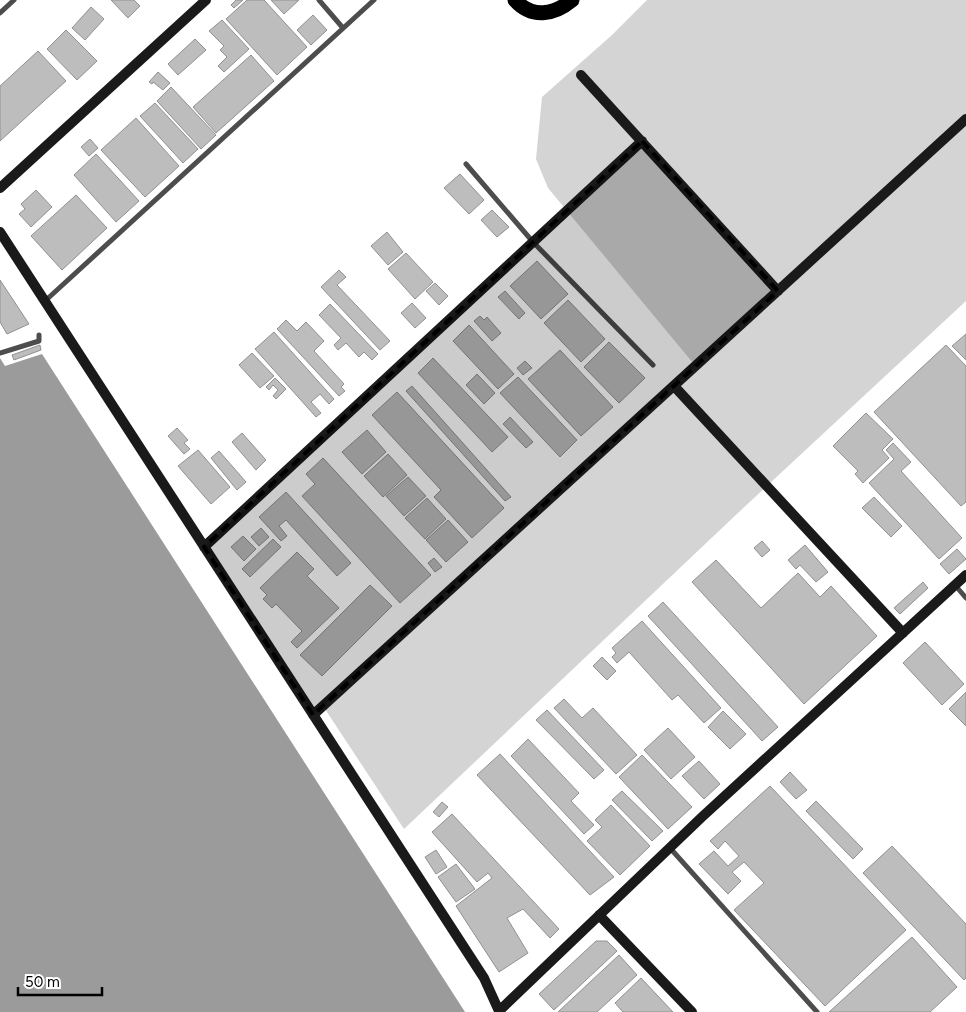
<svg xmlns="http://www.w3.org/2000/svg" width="966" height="1012" font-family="Figtree,sans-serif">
<rect width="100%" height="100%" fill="#fff"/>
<!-- green -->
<path fill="#d4d4d4" d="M 647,0 L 966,0 L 966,301 L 739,512 L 404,829 L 323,706 L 693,363 L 548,188 L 536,159 L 542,97 L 612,35 Z"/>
<!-- water -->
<path fill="#9b9b9b" d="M 42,354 L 465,1012 L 0,1012 L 0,358 L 5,366 Z"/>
<!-- building -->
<path fill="#bdbdbd" stroke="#919191" d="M 111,0 L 134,0 L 140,6 L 128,18 Z
M 236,0 L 243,0 L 234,8 L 231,5 Z
M 247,0 L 264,0 L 307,47 L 277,75 L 226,19 Z
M 271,0 L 299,0 L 284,14 Z
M 91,7 L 104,19 L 85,40 L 72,28 Z
M 313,15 L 327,30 L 311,45 L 297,30 Z
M 222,20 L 249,49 L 224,72 L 218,66 L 227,57 L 220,50 L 224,46 L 209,31 Z
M 66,30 L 97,61 L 77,80 L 47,49 Z
M 195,39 L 206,50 L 178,75 L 168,64 Z
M 38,51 L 66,81 L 0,141 L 0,86 Z
M 251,55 L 274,81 L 216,133 L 193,107 Z
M 158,72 L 170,83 L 163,90 L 153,82 L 152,84 L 149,82 Z
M 171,87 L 216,135 L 201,149 L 157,101 Z
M 155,103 L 198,149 L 183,163 L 140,116 Z
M 136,118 L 179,166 L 145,197 L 101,150 Z
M 90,139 L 98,148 L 89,156 L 81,147 Z
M 96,154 L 139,201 L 116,222 L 74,175 Z
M 460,174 L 484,200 L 469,214 L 444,188 Z
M 36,190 L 52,207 L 31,227 L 19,214 L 25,209 L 21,204 Z
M 76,195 L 107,228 L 62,270 L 31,236 Z
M 492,210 L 509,227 L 497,237 L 481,220 Z
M 387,232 L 403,252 L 388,265 L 371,246 Z
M 406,253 L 433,282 L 415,299 L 388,269 Z
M 537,261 L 568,294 L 541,319 L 510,286 Z
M 339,270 L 346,277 L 337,285 L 390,341 L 380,350 L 321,287 Z
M 0,280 L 29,324 L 7,334 L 0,322 Z
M 435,283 L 448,296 L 439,305 L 426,291 Z
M 505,291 L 525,313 L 519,319 L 498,297 Z
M 568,300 L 605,339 L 581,362 L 544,323 Z
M 412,303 L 426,318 L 415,328 L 401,313 Z
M 330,304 L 378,354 L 372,360 L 364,352 L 359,357 L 346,343 L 338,350 L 334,345 L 341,338 L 319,315 Z
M 480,316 L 484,320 L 487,317 L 501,333 L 492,341 L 474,321 Z
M 286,320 L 297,331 L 306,322 L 324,341 L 314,351 L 344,384 L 341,387 L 345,391 L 339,396 L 277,329 Z
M 469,325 L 514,374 L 498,389 L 453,341 Z
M 274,332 L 334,399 L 329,404 L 320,394 L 311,402 L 321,413 L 316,417 L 255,349 Z
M 966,334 L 966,360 L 952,346 Z
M 609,342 L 645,378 L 619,403 L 584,367 Z
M 40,345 L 41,350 L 14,360 L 12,355 Z
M 946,345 L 966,366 L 966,502 L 961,506 L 874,412 Z
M 560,350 L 613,407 L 581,436 L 528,379 Z
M 252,353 L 274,376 L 260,388 L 239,365 Z
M 433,358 L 508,437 L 492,452 L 418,373 Z
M 525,361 L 532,368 L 523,375 L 517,368 Z
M 477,374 L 495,393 L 484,404 L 466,385 Z
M 518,377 L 577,440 L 560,457 L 500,393 Z
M 275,378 L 286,389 L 276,399 L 273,396 L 278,390 L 273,385 L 269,390 L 266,387 Z
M 412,386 L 511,497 L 505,501 L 406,391 Z
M 397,392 L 504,508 L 472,538 L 434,497 L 441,490 L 372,415 Z
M 866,413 L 893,439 L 882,450 L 889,458 L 863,483 L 855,474 L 858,471 L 833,446 Z
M 510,417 L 533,442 L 526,448 L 503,424 Z
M 177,428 L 188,440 L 184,443 L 190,449 L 184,454 L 168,436 Z
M 367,430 L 386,452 L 362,474 L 342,452 Z
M 242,433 L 266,460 L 256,470 L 232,442 Z
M 893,443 L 911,462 L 901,471 L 962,538 L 939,559 L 869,483 L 894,459 L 886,450 Z
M 198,450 L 230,487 L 211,504 L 178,466 Z
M 219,451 L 246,482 L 237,490 L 211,458 Z
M 388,454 L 407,475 L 383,497 L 364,476 Z
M 323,458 L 431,575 L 400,603 L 302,496 L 315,484 L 306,474 Z
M 408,477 L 426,496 L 404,516 L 386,496 Z
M 286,492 L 351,563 L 337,576 L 286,520 L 279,526 L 287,536 L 281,541 L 259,517 Z
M 874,497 L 902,526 L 891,537 L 862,508 Z
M 427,498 L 446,519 L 425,539 L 405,518 Z
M 448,520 L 468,542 L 446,562 L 426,540 Z
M 261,528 L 269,537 L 259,546 L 251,537 Z
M 243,536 L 256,549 L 244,561 L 231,547 Z
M 273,539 L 281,547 L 250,577 L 242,569 Z
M 762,541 L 770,550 L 762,557 L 754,548 Z
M 805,545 L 828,572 L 816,582 L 800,565 L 796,569 L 788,560 Z
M 957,549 L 966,559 L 949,574 L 940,564 Z
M 297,552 L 314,569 L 307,576 L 339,608 L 297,648 L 291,642 L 302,631 L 276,604 L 272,608 L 263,599 L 267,595 L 260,588 Z
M 434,558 L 442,567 L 435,572 L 428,563 Z
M 716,560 L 761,608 L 798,573 L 820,597 L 831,586 L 877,636 L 804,704 L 692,582 Z
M 923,582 L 928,588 L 900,614 L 894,608 Z
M 370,585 L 392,606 L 322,676 L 300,655 Z
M 663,602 L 778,727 L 762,741 L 648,616 Z
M 642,621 L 721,708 L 704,723 L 678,695 L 672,700 L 629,652 L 617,663 L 612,657 L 616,653 L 612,648 Z
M 925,642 L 964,684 L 942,705 L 903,663 Z
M 602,657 L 616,671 L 607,680 L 593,666 Z
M 966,692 L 966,726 L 949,709 Z
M 564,699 L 582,718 L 593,708 L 637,755 L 616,774 L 554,708 Z
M 547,710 L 604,770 L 594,779 L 536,720 Z
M 723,711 L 746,734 L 730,749 L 708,727 Z
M 668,728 L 695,757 L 671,779 L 644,750 Z
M 528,739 L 579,793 L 571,801 L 594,825 L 584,834 L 511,756 Z
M 500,754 L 614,877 L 590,895 L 477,775 Z
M 642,755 L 692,807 L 668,829 L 619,777 Z
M 699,761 L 720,784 L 704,799 L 682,776 Z
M 790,772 L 807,790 L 796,799 L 780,782 Z
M 770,786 L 906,930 L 825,1006 L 734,910 L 764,883 L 744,862 L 732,872 L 741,881 L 728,894 L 699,864 L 714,851 L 728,866 L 739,856 L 725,841 L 718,849 L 710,841 Z
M 622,791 L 663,831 L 652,841 L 612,800 Z
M 816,801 L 863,849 L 853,859 L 806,811 Z
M 442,802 L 448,807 L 439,817 L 433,812 Z
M 611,805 L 650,846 L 620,875 L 587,841 L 602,827 L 595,820 Z
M 452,814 L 559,929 L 550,938 L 523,909 L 507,918 L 528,953 L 499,972 L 456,906 L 492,878 L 488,873 L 477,882 L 432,832 Z
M 892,846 L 966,924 L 966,978 L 964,980 L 863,873 Z
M 436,850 L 447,867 L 436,874 L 425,857 Z
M 456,864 L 475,889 L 456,902 L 438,877 Z
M 912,937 L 957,987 L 930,1012 L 829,1012 Z
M 596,941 L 607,941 L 617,951 L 554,1010 L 539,994 Z
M 619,955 L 637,975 L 597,1012 L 558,1012 Z
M 641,978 L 673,1012 L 623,1012 L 615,1003 Z"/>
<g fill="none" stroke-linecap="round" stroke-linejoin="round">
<!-- street -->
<path stroke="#4d4d4d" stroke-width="5" d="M 319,0 L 343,28
M 0,13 L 14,0
M 466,164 L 533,242 L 653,365
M 45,301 L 374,0
M 0,353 L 39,341 L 39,335
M 955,585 L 966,598
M 670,848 L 817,1012"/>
<!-- secondary -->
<path stroke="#1a1a1a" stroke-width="10" d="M 581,75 L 778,291
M 0,188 L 206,0
M 0,232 L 484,978 L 499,1011 L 703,816 L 966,575
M 674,386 L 903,633
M 204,547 L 642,141
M 313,715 L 966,119
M 599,915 L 692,1012"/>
<!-- highway -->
<path stroke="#000" stroke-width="15" d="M 515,0 C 532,19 554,15 572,0"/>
</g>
<!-- marked area -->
<path fill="#000" fill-opacity="0.2" stroke="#000" stroke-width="4" stroke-dasharray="10 6" stroke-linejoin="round" d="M 642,141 L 778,291 L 313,715 L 204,547 Z"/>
<!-- scale -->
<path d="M18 987v8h84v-8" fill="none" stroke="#000000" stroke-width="2.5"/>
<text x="25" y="987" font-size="15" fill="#000000" stroke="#ffffff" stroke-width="4" paint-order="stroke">50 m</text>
</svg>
